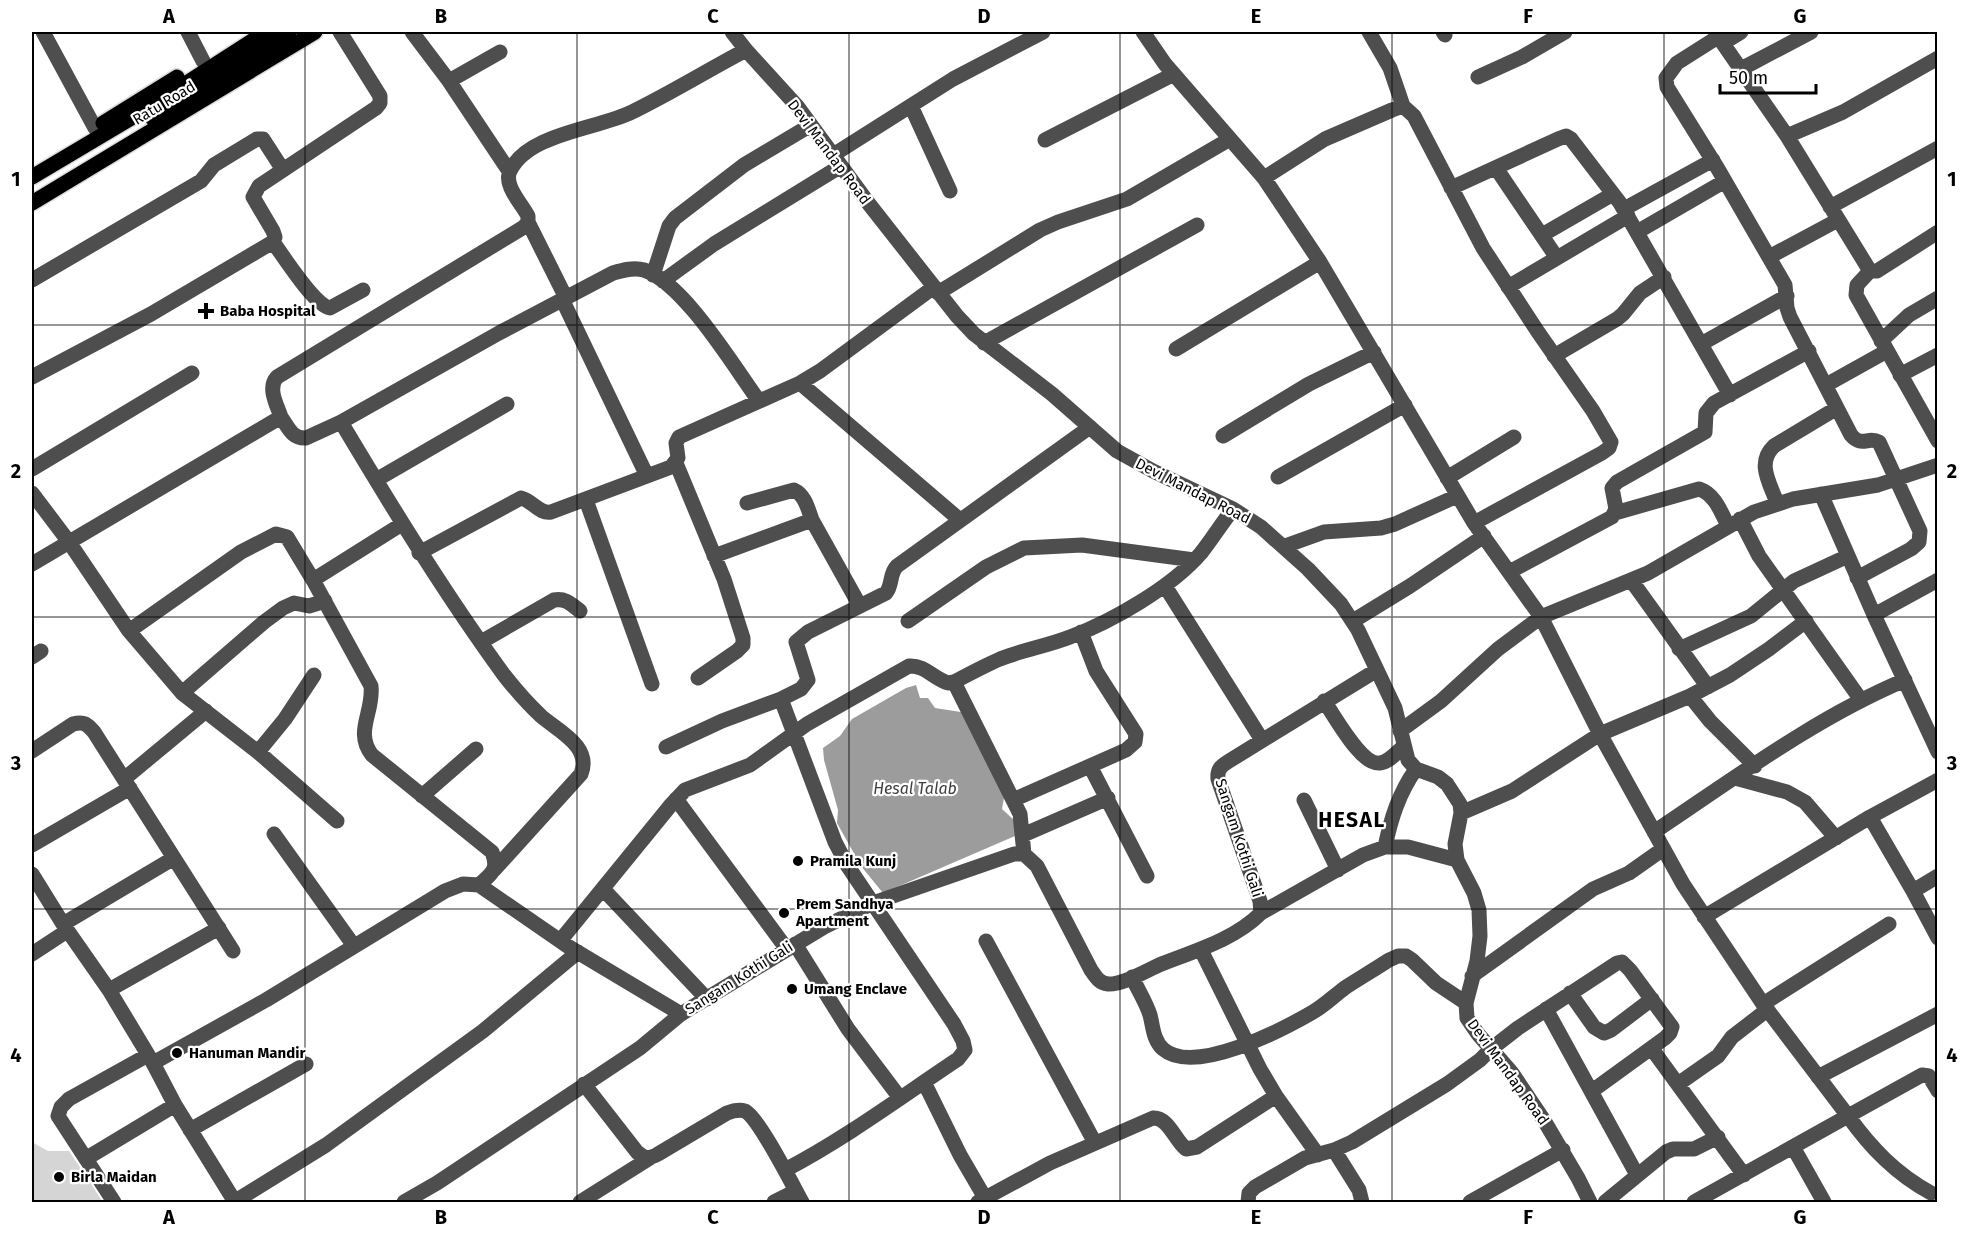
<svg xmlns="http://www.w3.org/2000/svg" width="1969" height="1234" font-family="'Fira Sans',sans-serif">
<rect width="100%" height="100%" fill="#fff"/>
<!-- green -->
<path fill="#d5d5d5" d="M 32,1142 L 48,1151 L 69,1151 L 103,1202 L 32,1202 Z"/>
<!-- water -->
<path fill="#9c9c9c" d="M 916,685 L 920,698 L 928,698 L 935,708 L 967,713 L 1005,792 L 1002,809 L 1015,821 L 1015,836 L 883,893 L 861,866 L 837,823 L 838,810 L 824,760 L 823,748 L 840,736 L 852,719 L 906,688 Z"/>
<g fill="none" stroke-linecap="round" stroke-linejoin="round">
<!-- major casing -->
<g stroke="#dbdbdb" stroke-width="18">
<path id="major" d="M 153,119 L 289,32
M 103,123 L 177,77
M 32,177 L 143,111 L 266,32
M 32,203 L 315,32"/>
</g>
<!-- minor -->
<path stroke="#4e4e4e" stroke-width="15" d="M 43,32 L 95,128
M 188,32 L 203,61
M 412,32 L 449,81 L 500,52
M 732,32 L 746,50 L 797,106 L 869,204 L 957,316 L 974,334 L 1052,394 L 1117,451 L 1153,471 L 1233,509 L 1261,527 L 1308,569 L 1341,604 L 1358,630 L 1395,708 L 1408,760 L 1416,769 L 1438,777 L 1447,784 L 1460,804 L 1461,813 L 1455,844 L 1457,860 L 1474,893 L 1479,910 L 1480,936 L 1477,961 L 1466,1003 L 1467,1018 L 1478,1034 L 1512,1073 L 1545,1122 L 1578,1178 L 1590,1202
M 1143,32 L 1165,64 L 1264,178 L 1320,262 L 1474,523 L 1541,617 L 1600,734 L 1683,884 L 1763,1004 L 1848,1116 L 1922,1075 L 1929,1076 L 1938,1091
M 1369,32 L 1390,68 L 1403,106
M 1443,32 L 1445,35
M 1715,32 L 1787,136 L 1870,271 L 1877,271 L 1938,232
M 1718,37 L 1677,63 L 1666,78 L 1667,87 L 1718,169 L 1785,285 L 1787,308 L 1790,317 L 1851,435 C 1862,448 1868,436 1879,442 L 1920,531 L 1919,542 L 1911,549 L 1857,578
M 1723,43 L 1741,32
M 1741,69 L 1811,32
M 1478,77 L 1522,57 L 1565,32
M 449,81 L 509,171
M 911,106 L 950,191
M 1787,136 L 1843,112 L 1938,58
M 1045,140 L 1174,74
M 833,155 L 953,79 L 1043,32
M 1496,168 L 1557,258
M 1264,178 L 1325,139 L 1392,110 L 1403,106 L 1414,116 L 1483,248 L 1538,332 L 1593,411 L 1611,442 L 1609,448 L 1602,453 L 1474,523
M 1451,188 L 1558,139 L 1566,136 L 1571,139 L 1620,203 L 1730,395
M 1830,207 L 1938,148
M 1624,209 L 1713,160
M 528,222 L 566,298
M 1637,232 L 1725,181
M 1542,235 L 1613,194
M 273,242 C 284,257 314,305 330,308 L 363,290
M 1769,257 L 1838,220
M 1870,271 L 1857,285 L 1856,295 L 1938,441
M 653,275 L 669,226 L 675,218 L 744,165 L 811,125
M 32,280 L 201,181 L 214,165 L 257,139 L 263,139 L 283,170
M 663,281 L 714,244 L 841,166
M 1508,287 L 1628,216
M 938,293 L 1040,230 L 1058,222 L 1127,199 L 1230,139
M 562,299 L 647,476
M 1881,341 L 1909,315 L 1938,298
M 984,343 L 1197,225
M 1701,344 L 1787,296
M 1176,349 L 1320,262
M 1554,356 L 1617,319 L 1623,314 L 1640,293 L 1664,277
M 1900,375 L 1938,355
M 32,377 L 151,314 L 273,242 L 275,237 L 273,231 L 253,197 L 259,186 L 376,108 L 380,103 L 380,96 L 340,32
M 800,383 L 960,520
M 1826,385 L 1887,351
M 281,417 C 277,405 267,388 277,377 L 524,227 L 528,222 L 528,216 C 522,204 503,185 510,171 C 528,133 598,129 632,112 C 671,93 708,70 746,50
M 341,422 C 393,509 445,594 504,675 C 515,689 528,704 541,716 C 558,731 592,746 581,774 L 494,870
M 1223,436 L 1309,384 L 1374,352
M 676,463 L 724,579 L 743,638 L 743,645 L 737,651 L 698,678
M 32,469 L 192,373
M 1278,477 L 1405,405
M 1447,478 L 1514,437
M 376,480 L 507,404
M 32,493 L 69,542 L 129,631 L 182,693 L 258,752 L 337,821
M 1821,494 L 1874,615 L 1938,752
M 586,500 L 652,684
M 747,503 L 794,490 C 805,495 808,509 812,520
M 1777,503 C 1770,483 1756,463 1774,446 L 1837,408
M 1615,513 L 1699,489 C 1715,494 1721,512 1728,526
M 1740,519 L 1759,556 L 1861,700
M 1285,546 L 1324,532 L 1381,528 L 1395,524 L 1457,496
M 419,553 L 521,498 C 533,501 539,514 551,512 L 671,467 L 678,458 L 676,443 L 679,437 L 800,383 L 820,371 L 934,287
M 714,556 L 812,520 L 860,606
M 32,564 L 281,417 C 288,427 292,439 306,438 L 341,422 L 499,333 L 613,273 C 623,270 634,267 644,270 C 684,283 734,367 759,401
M 1509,572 L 1612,517 L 1616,509 L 1612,488 L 1617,482 L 1705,432 L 1706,413 L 1714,403 L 1809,351
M 313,580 L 402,524
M 1631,580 L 1708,687
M 1165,586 L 1262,740
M 1874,615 L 1938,580
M 908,621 L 986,567 L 1024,548 L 1082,545 L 1194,560
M 1353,621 L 1410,586 L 1484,536
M 129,631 L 241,552 L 276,534 L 287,537 L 313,580 L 371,686 C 374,712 354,732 372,755 L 492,852 C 499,870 492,873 479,885
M 481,642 L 554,600 C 566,598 571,604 580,611
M 1679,649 L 1751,616 L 1794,581 L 1848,556
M 32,657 L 41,651
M 954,682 L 1020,814 L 1024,854
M 182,693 L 264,622 L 283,608 L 294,603 L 309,606 L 325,601
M 1690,696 L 1710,721 L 1755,766
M 1324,701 C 1335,716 1361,766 1380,763 C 1389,762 1396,753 1403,747
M 1400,731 L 1441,701 L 1498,649 L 1541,617 L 1648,573 L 1754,512 L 1793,499 L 1878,485 L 1938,465
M 666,747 L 722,721 L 781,699
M 32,751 L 73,724 C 84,721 87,724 94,732 L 233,951
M 258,752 L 285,719 L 314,675
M 1090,766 L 1147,876
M 1735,778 L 1787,792 L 1805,802 L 1836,838
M 124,779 L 206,711
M 422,796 L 476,749
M 676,799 L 786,948
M 1013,800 L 1126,750 L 1135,742 L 1136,734 L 1096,671 L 1081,632
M 1304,800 L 1338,870
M 1461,813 L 1512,791 L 1600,734 L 1690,696 L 1730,675 L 1769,649 L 1806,621
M 1870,817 L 1938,780
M 1654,832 C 1735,778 1815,718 1905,680
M 274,834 L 354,946
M 1023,835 L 1108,798
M 32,845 L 130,788
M 1385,847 C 1391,818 1399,793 1416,769
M 32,874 L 63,924 L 109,990 L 153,1063 L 175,1105 L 235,1202
M 603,889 L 707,999
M 1913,891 L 1938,876
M 1261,913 L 1363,855 L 1385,847 L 1408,847 L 1457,860
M 1704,917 L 1870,817 L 1913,891 L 1938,938
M 63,924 L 174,858
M 560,941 L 670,806 L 685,790 L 750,765 L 807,724 L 909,666 C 925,665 933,678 948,683 L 954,682 C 969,674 984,666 1000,659 C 1022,650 1047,646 1070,637 C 1111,622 1172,587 1201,553 C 1212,539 1222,523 1233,509
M 986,941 L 1095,1143
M 795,944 L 848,1029 L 900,1098
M 1201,950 L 1260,1069 L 1276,1096 L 1318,1155
M 32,954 L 67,931
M 1472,976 L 1593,889 L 1629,873 L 1663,849
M 1132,977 C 1138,990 1146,1002 1150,1015 C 1153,1026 1153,1040 1163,1049 C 1194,1076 1282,1030 1313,1012 C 1325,1005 1335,995 1346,987 C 1360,978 1375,969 1389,960 L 1398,956 L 1406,956 L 1412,960 L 1436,983 L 1466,1003
M 109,990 L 219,928
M 1570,993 L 1594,1027 L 1604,1033 L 1611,1030 L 1652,999
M 1763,1004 L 1889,924
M 1546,1009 L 1637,1175
M 1652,1049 L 1744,1175
M 153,1063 L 266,1000 L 445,891 L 463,884 L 479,885 L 569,947 L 681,1014
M 1818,1077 L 1938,1014
M 924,1082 L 960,1155 L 985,1198
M 584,1084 L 637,1152 C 645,1159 649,1159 658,1154 L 727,1113 C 732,1111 739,1109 745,1111 C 759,1118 793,1186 802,1202
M 1678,1084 L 1718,1056 L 1732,1037 L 1767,1010
M 190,1130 L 306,1064
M 1793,1147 L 1824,1202
M 1334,1150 L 1359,1190 L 1362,1202
M 87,1158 L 175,1105
M 785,1170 C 846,1138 901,1097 958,1059 L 965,1050 L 963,1041 L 954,1024 L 847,865 L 835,842 L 781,699 L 801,689 L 808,680 L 796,642 L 808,632 L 886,593 C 893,584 889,574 897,566 L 1090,427
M 114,1202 L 58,1116 L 61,1107 L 69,1099 L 148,1055
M 234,1202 L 326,1145 L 483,1031 L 578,952
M 404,1202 L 437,1183 L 640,1048 L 681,1014 L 824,927 L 873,903 L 1014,854 L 1024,854 L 1037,866 L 1091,970 C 1095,976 1099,983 1108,984 C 1122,985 1146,971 1159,965 C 1194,951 1234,940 1261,913 L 1260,901 L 1218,779 C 1217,769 1221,766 1229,761 L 1377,670
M 580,1202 L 650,1158
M 774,1202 L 796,1191
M 978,1202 L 1050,1163 L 1153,1118 C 1168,1117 1175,1140 1186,1149 L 1197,1147 L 1276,1096
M 1248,1202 L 1249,1193 L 1255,1187 L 1305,1158 L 1334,1150 L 1352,1142 L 1447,1084 L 1480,1060 L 1491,1049 L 1518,1028 L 1617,963 L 1622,962 L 1630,970 L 1672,1027 L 1670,1033 L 1665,1038 L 1592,1091
M 1470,1202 L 1563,1150
M 1605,1202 L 1666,1152 L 1673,1149 L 1694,1149 L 1718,1137
M 1694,1202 L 1848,1116 C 1871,1148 1896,1174 1931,1193"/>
<!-- major -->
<use href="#major" stroke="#000" stroke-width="15"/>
</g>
<!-- grid -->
<path fill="none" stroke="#000" stroke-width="1.5" stroke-opacity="0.55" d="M 305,32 L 305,1202M 577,32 L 577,1202M 849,32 L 849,1202M 1120,32 L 1120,1202M 1392,32 L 1392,1202M 1664,32 L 1664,1202M 32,325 L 1938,325M 32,617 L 1938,617M 32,909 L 1938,909"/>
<!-- markers -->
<g fill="#000" stroke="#fff" stroke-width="2">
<path d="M203 302h6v6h6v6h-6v6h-6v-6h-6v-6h6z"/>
<circle cx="798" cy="861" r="6"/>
<circle cx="784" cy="913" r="6"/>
<circle cx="792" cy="989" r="6"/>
<circle cx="177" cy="1053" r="6"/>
<circle cx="59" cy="1177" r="6"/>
</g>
<g text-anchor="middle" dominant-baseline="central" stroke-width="4.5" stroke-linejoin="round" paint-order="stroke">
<!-- street labels -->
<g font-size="15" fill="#000" stroke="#fff">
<text transform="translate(164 103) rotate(-31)">Ratu Road</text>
<text transform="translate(829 152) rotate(53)">Devi Mandap Road</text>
<text transform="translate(1193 491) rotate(27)">Devi Mandap Road</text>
<text transform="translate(1239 838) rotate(72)">Sangam Kothi Gali</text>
<text transform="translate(739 978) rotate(-32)">Sangam Kothi Gali</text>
<text transform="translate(1508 1072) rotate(54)">Devi Mandap Road</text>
</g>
<!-- poi labels -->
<g font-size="15" font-weight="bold" fill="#000" stroke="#fff" text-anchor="start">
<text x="220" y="311">Baba Hospital</text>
<text x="810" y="861">Pramila Kunj</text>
<text x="796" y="904">Prem Sandhya<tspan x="796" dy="17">Apartment</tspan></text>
<text x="804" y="989">Umang Enclave</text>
<text x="189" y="1053">Hanuman Mandir</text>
<text x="71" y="1177">Birla Maidan</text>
</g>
<!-- water labels -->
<g font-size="16" font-style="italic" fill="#3d3d3d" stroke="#fff">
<text x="915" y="788">Hesal Talab</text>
</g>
<!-- district labels -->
<g font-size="21" font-weight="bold" letter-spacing="1.5" fill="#000" stroke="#fff">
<text x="1352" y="820">HESAL</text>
</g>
</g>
<!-- border -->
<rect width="1969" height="1234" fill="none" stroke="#ffffff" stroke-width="66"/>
<!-- scale -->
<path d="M1720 84v9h96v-9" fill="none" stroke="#000000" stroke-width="3"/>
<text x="1729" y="84" font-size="18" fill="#000000" stroke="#ffffff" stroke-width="4.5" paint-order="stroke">50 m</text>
<rect x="33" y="33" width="1903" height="1168" fill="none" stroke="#000" stroke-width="2"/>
<g font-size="20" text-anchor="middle" font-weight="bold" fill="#000">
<text x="169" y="23">A</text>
<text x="441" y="23">B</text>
<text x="713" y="23">C</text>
<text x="984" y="23">D</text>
<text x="1256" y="23">E</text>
<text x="1528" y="23">F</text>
<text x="1800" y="23">G</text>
<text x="16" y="186">1</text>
<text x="1952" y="186">1</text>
<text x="16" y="478">2</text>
<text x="1952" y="478">2</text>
<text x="16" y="770">3</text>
<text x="1952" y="770">3</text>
<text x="16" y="1062">4</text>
<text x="1952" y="1062">4</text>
<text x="169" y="1224">A</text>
<text x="441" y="1224">B</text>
<text x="713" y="1224">C</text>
<text x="984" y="1224">D</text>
<text x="1256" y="1224">E</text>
<text x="1528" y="1224">F</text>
<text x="1800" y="1224">G</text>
</g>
</svg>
